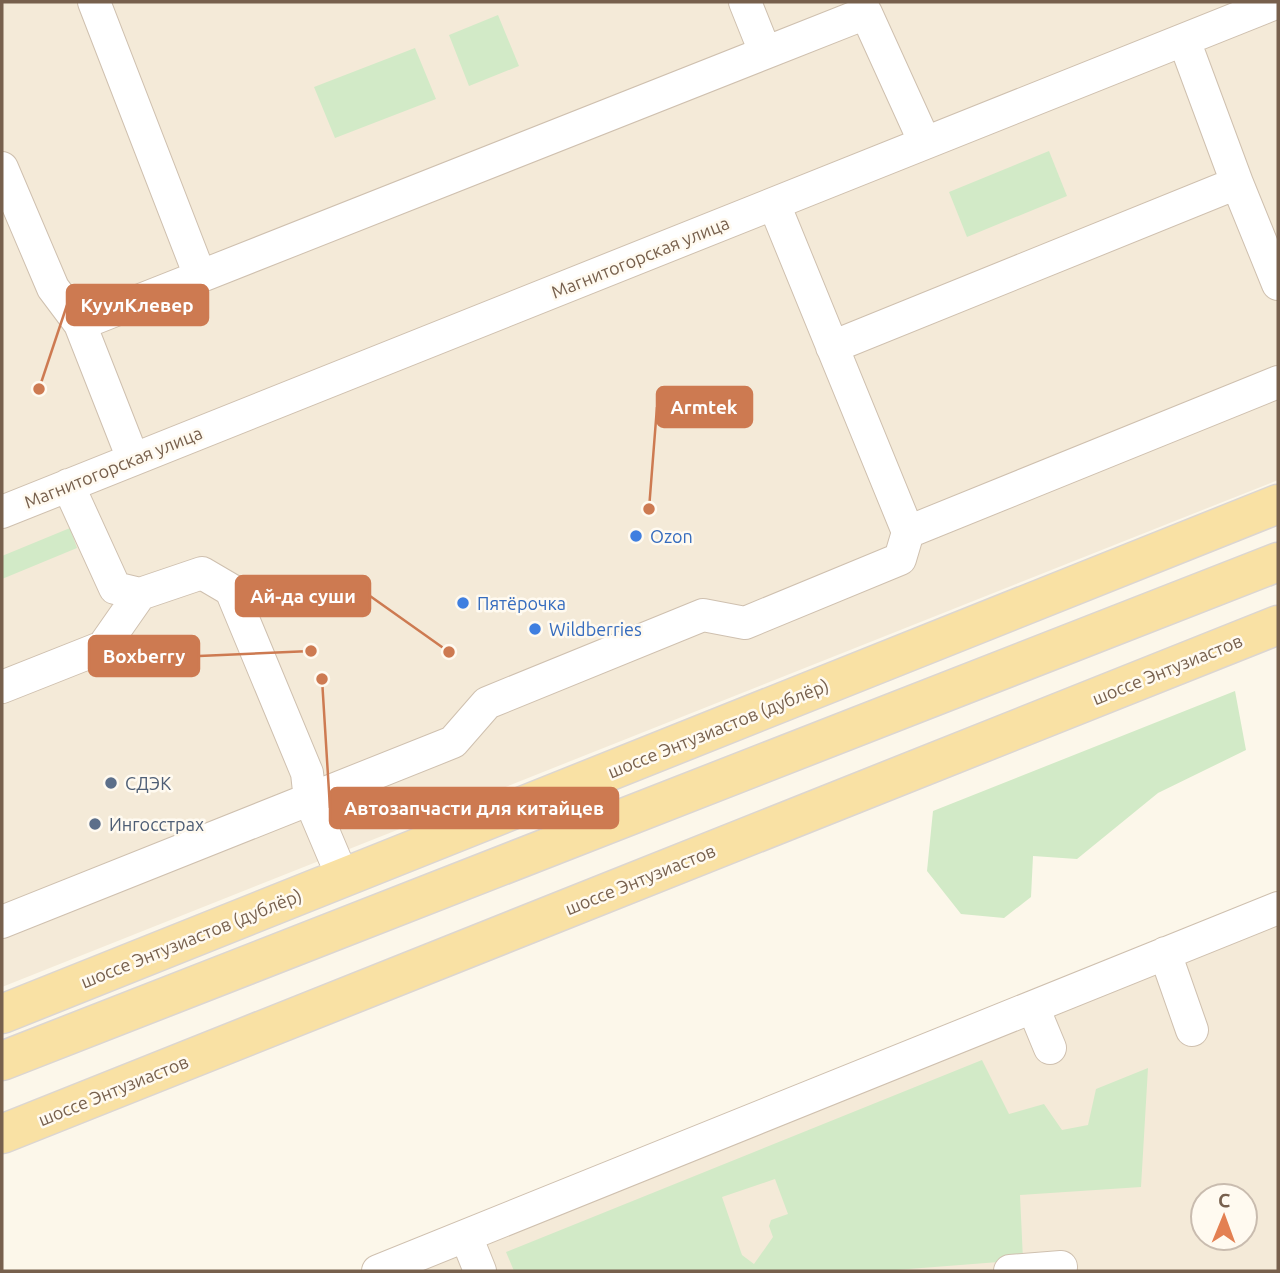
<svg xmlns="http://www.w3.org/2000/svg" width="1280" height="1273" font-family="Ubuntu,sans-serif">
<rect width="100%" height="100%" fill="#fcf7ea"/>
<!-- residential -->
<path fill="#f4ead8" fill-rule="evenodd" d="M 2,2 L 1278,2 L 1278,480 L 2,987 Z
M 1278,921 L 1278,1271 L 405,1271 ZM 1203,1196 L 1245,1196 L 1245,1238 L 1203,1238 Z"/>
<!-- green -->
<path fill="#d2eac7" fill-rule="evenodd" d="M 498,15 L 519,66 L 469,86 L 449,35 Z
M 415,48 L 436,99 L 335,138 L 314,87 Z
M 1049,151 L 1067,196 L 967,237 L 949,192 Z
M 70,528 L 77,548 L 2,579 L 2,556 Z
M 1235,691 L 1246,750 L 1158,793 L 1077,859 L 1033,856 L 1031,897 L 1004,918 L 961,914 L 927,871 L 933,811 Z
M 982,1060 L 1009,1114 L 1044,1104 L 1062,1130 L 1088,1125 L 1096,1089 L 1148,1068 L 1141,1187 L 1020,1195 L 1023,1260 L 883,1271 L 514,1271 L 506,1252 ZM 775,1179 L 788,1214 L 771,1220 L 769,1226 L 773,1237 L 754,1264 L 742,1255 L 722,1197 Z"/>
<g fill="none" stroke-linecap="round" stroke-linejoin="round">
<!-- minor casing -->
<g stroke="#cfc0af" stroke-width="34">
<path id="minor" d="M 94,2 L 200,276
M 745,2 L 765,52
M 1184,40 L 1237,183 L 1278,284
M 2,168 L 53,288 L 80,324 L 133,459
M 774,204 L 908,532 L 1278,382
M 80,324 L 866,13 L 925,143
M 832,347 L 1237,183
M 68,485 L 115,588 L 140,594 L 202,573 L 231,590 L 307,773 L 310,800 L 343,878
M 2,512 L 1278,2
M 2,687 L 103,647 L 140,594
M 2,922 L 453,742 L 487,703 L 703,615 L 745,623 L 900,559 L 908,532
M 1165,953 L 1192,1030
M 1033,1007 L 1050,1048
M 466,1236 L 480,1271
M 378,1271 L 1278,908
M 1010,1271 L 1061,1267"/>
</g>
<!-- major casing -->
<g stroke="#dcd6d1" stroke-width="41">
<path id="major" d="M 2,1014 L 1278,504
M 2,1061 L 1278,562
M 2,1134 L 1278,625"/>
</g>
<!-- minor -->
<use href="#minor" stroke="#fff" stroke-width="32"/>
<!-- major -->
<use href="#major" stroke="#f9e1a4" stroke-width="38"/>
</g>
<!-- markers -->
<g fill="#3f7fe0" stroke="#fffaf0" stroke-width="2.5">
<circle cx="636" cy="536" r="7"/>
<circle cx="463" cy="603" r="7"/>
<circle cx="535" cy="629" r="7"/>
</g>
<g fill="#5c6f8a" stroke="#fffaf0" stroke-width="2.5">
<circle cx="111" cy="783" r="7"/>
<circle cx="95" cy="824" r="7"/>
</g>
<g text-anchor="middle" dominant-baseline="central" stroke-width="5" stroke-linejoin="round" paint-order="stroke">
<!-- street labels -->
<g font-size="18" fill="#77604d" stroke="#fffaf0">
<text transform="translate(640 257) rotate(-22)">Магнитогорская улица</text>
<text transform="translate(113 467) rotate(-22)">Магнитогорская улица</text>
<text transform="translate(1167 669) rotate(-22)">шоссе Энтузиастов</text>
<text transform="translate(718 728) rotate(-22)">шоссе Энтузиастов (дублёр)</text>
<text transform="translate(640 879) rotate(-22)">шоссе Энтузиастов</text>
<text transform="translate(191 938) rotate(-22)">шоссе Энтузиастов (дублёр)</text>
<text transform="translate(113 1090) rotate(-22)">шоссе Энтузиастов</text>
</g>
<!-- shop labels -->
<g font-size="18" fill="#366cbe" stroke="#fffaf0" text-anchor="start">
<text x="650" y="536">Ozon</text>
<text x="477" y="603">Пятёрочка</text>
<text x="549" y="629">Wildberries</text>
</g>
<!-- service labels -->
<g font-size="18" fill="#4e5e75" stroke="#fffaf0" text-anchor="start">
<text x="125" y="783">СДЭК</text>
<text x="109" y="824">Ингосстрах</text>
</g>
</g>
<!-- callouts -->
<path fill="none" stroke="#cd7a51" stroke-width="2.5" d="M39 389L67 305M649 509L657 407M449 652L370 596M311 651L199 656M322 679L330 808"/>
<g fill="#cd7a51" stroke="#fffaf0" stroke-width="2.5">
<circle cx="39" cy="389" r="7"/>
<circle cx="649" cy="509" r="7"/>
<circle cx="449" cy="652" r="7"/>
<circle cx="311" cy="651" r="7"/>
<circle cx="322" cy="679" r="7"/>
</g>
<g fill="#cd7a51" stroke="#cd7a51" stroke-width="2.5">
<rect x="67" y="285" width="141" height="40" rx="7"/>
<rect x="657" y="387" width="95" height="40" rx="7"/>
<rect x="236" y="576" width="134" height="40" rx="7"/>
<rect x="89" y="636" width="110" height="40" rx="7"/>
<rect x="330" y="788" width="288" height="40" rx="7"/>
</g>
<g font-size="19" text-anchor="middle" font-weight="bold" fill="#fff">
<text x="137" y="312">КуулКлевер</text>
<text x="704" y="414">Armtek</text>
<text x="303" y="603">Ай-да суши</text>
<text x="144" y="663">Boxberry</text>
<text x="474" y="815">Автозапчасти для китайцев</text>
</g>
<!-- border -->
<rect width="1280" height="1273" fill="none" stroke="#77604d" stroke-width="7"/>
<!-- north arrow -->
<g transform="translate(1224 1217) rotate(1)"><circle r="33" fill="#fffaf0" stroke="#c9bcaf" stroke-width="2"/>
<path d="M0-5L12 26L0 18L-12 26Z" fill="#e38052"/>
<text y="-10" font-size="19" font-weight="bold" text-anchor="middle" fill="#77604d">С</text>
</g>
</svg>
